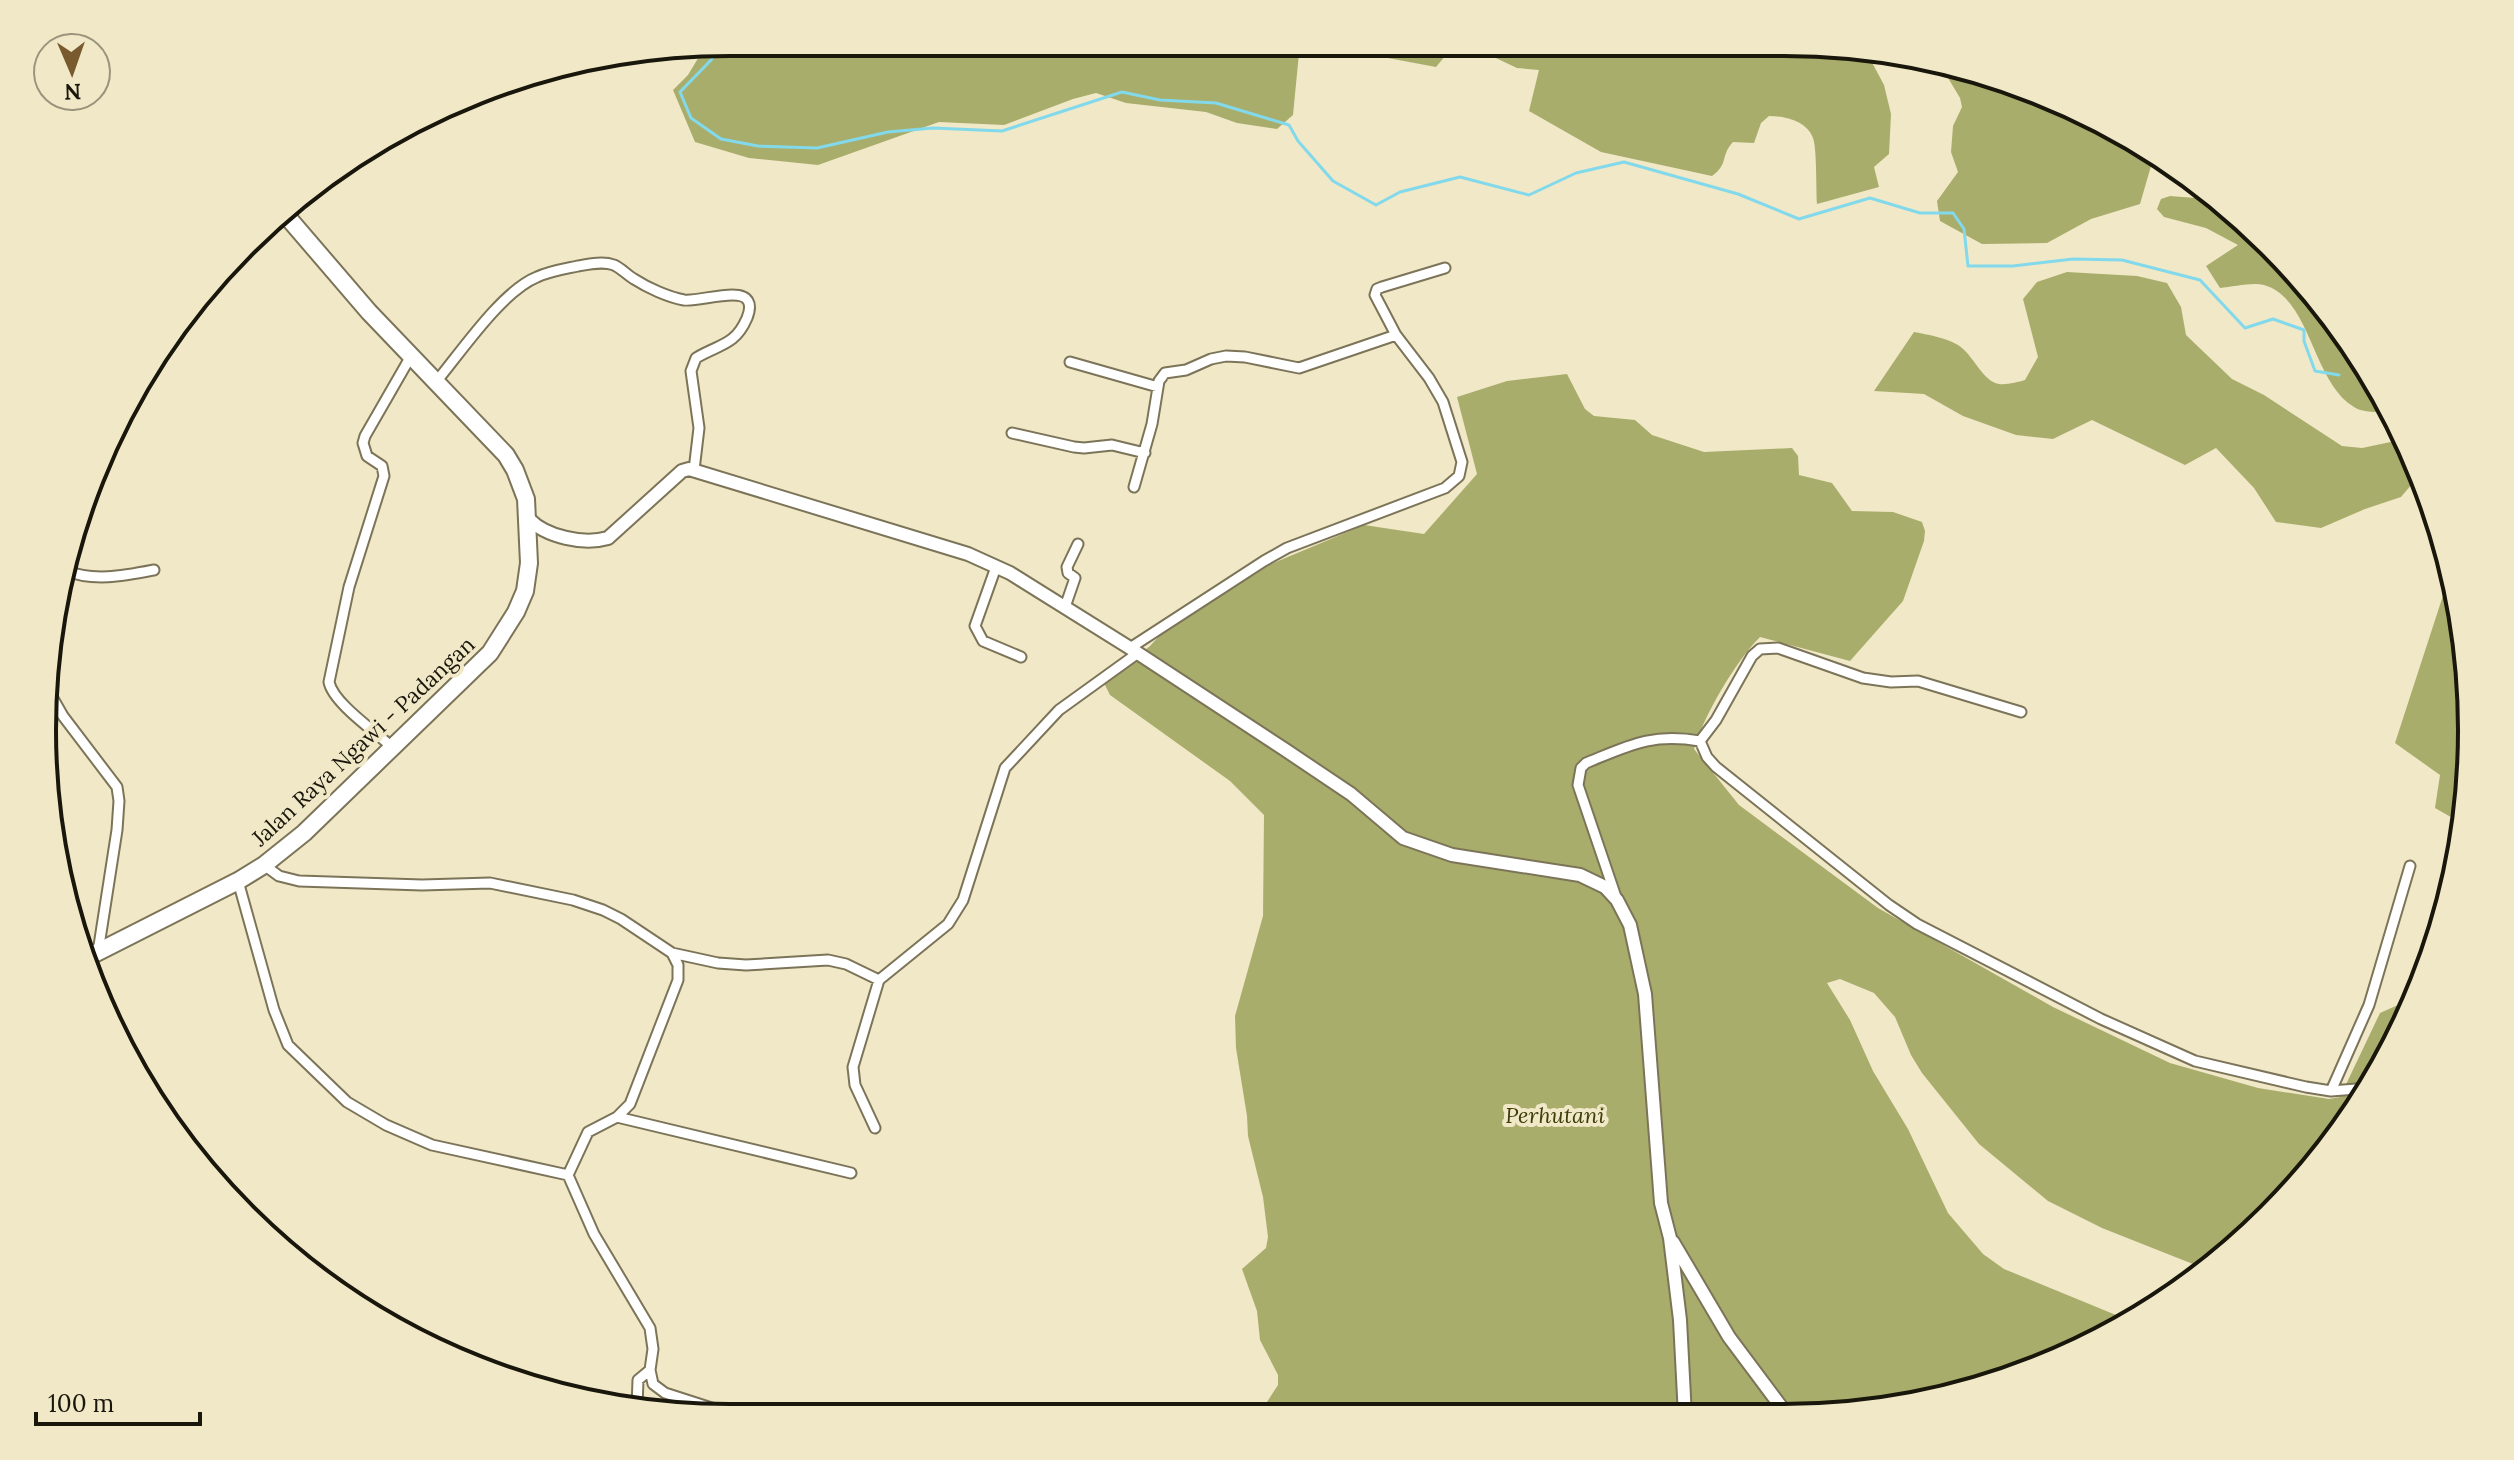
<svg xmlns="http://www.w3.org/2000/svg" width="2514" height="1460" font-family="Lora,serif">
<rect width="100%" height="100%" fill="#f1e8c8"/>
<!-- forest -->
<path fill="#a9ad6b" d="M 730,42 L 1300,43 L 1293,115 L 1277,129 L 1237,123 L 1206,112 L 1126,103 L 1096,93 L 1073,99 L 1004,125 L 939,122 L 818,165 L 749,158 L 695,142 L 673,90 L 688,75 L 700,55 L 693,48 Z
M 1361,43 L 1456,43 L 1436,67 L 1361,53 Z
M 1464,43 L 1829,44 L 1866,51 L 1884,85 L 1891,114 L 1889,154 L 1874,167 L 1879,187 L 1817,204 C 1816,191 1817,148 1813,138 C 1807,121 1785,116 1769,116 L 1761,123 L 1754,143 L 1733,142 C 1720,156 1729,164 1712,176 L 1601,152 L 1529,111 L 1539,70 L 1517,68 Z
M 1941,66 L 2006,79 L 2163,156 L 2151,166 L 2140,204 L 2091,219 L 2047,243 L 1982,244 L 1940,221 L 1937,201 L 1958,172 L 1951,152 L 1953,126 L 1962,107 L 1960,98 Z
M 2170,196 L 2208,199 L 2213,197 L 2270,243 L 2356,347 L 2391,412 C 2381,412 2362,413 2354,407 C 2312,382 2311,298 2264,285 C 2252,282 2233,287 2220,288 L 2206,266 L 2238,245 L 2206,228 L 2164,217 L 2157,209 L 2161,199 Z
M 2067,272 L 2137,276 L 2167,283 L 2181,307 L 2186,335 L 2232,379 L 2264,395 L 2342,446 L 2362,448 L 2405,439 L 2423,477 L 2417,478 L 2401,497 L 2365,509 L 2321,528 L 2276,522 L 2254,488 L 2216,448 L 2185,465 L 2092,420 L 2053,439 L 2016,435 L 1963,416 L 1924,394 L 1874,391 L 1914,332 C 1929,335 1944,337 1958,345 C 1973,354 1983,382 1999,384 C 2007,385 2018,382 2025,380 L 2038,357 L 2023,299 L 2037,282 Z
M 1567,374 L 1585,409 L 1594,416 L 1635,420 L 1652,435 L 1704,452 L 1792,448 L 1798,456 L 1799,475 L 1832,483 L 1852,511 L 1893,512 L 1922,522 L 1925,531 L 1924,541 L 1903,601 L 1850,661 L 1760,637 C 1736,661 1704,715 1694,749 L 1739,805 L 1878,908 L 2053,1007 L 2170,1063 L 2258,1088 L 2329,1099 L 2340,1097 L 2380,1013 L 2418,996 L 2356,1112 L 2270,1217 L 2203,1268 L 2102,1228 L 2048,1201 L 1979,1144 L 1922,1073 L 1911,1055 L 1895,1017 L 1874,993 L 1840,979 L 1827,983 L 1850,1020 L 1873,1071 L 1908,1129 L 1948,1213 L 1983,1254 L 2004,1269 L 2133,1322 L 2128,1326 L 2005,1382 L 1829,1416 L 1272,1416 L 1267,1402 L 1278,1385 L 1278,1375 L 1260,1340 L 1257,1311 L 1242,1269 L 1266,1248 L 1268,1237 L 1263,1197 L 1248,1136 L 1247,1116 L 1236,1048 L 1235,1016 L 1263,916 L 1264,815 L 1230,781 L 1110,695 L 1104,683 L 1150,646 L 1161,634 L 1271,564 L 1364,525 L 1424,534 L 1477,474 L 1457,397 L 1507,381 Z
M 2451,571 L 2459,595 L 2472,730 L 2463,824 L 2435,808 L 2440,775 L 2395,743 Z"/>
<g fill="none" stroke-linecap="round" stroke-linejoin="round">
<!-- stream -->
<path stroke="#82d9eb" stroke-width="3" d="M 712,59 L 680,92 L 691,118 L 721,139 L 758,146 L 817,148 L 888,132 L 933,128 L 1002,131 L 1122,92 L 1160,100 L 1216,103 L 1289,125 L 1298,141 L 1333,181 L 1376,205 L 1400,192 L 1460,177 L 1529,195 L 1576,173 L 1624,162 L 1738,194 L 1799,219 L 1870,198 L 1920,213 L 1953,213 L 1964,229 L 1968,266 L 2013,266 L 2073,259 L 2122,260 L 2200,280 L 2245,328 L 2273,319 L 2304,330 L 2304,341 L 2315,371 L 2339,375"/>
<!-- street casing -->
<g stroke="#7c7458" stroke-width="13">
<path id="street" d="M 1070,362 L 1158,387
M 436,382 C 461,352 502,291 537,277 C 550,271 564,269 578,266 C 589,264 603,261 614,265 C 621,268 627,275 634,279 C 648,288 668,297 684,300 C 699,302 741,287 748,301 C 751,306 749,313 747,318 C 735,346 719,344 696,358 L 691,371 L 699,428 L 694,470
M 1012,433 L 1074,447 L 1084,448 L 1112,445 L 1145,453
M 1134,487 L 1152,424 L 1159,381 L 1165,373 L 1186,370 L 1211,359 L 1226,356 L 1245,357 L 1299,368 L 1396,335
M 996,567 L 975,626 L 983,641 L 1021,657
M 64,570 C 93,582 123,576 154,570
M 1065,607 L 1075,578 L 1068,573 L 1067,567 L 1078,544
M 1130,648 L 1264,561 L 1287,548 L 1445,488 L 1459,476 L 1462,462 L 1443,402 L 1429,378 L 1396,335 L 1375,295 L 1377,289 L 1382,287 L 1445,268
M 51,695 L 63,716 L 117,787 L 119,801 L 117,830 L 98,952
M 1700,741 L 1707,757 L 1716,767 L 1889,905 L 1917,924 L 2101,1019 L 2195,1061 L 2306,1087 L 2331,1091 L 2369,1088
M 392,747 C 376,732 333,703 329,682 L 349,587 L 384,476 L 382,466 L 367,456 L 363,443 L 365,436 L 411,356
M 264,865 L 279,876 L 299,881 L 422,885 L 490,883 L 573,900 L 603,910 L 621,919 L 672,953 L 678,965 L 678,980 L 630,1104 L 617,1117 L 588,1132 L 568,1175 L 594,1234 L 650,1328 L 653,1349 L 650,1370 L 653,1384 L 665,1393 L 724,1412 L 732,1416
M 238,881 L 274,1010 L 288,1045 L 347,1102 L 386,1125 L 432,1145 L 568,1175
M 1616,897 L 1578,785 L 1581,768 L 1586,763 C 1630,745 1651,733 1700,741 L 1716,720 L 1752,656 L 1760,649 L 1778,648 L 1863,678 L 1891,682 L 1918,681 L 2021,712
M 672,953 L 718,963 L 746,965 L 828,960 L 846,964 L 879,980
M 2331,1091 L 2369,1005 L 2410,866
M 617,1117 L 851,1173
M 875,1128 L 855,1085 L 853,1067 L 879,980 L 948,924 L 963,900 L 1005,768 L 1059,710 L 1138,653
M 637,1407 L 638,1380 L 650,1370"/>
</g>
<!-- secondary casing -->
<g stroke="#7c7458" stroke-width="16">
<path id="secondary" d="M 529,519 C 546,537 584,545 608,538 L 682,471 L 689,469 L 968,554 L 1010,573 L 1130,648 L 1284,749 L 1351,794 L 1403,838 L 1452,855 L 1580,875 L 1605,887 L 1617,900 L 1630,925 L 1645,994 L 1661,1203 L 1670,1238 L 1680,1320 L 1685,1416
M 1673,1242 L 1729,1337 L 1788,1416"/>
</g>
<!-- highway casing -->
<g stroke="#7c7458" stroke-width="20">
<path id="highway" d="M 86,958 L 238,881 L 264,865 L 304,833 L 490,653 L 516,612 L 525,591 L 529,563 L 526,499 L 515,470 L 506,455 L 369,312 L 284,213"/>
</g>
<!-- street -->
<use href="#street" stroke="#fff" stroke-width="9"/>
<!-- secondary -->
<use href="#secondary" stroke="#fff" stroke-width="12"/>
<!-- highway -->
<use href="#highway" stroke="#fff" stroke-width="16"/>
</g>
<g text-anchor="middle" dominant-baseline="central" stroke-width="8" stroke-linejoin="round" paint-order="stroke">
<!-- street labels -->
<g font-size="22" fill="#19160b" stroke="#f1e8c8">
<text transform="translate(363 741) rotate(-43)">Jalan Raya Ngawi - Padangan</text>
</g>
<!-- park labels -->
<g font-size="22" font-style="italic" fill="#3d3e09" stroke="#f1e8c8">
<text x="1555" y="1115">Perhutani</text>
</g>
</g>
<!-- crop -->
<path d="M0 0H2514V1460H0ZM730 56H1784A674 674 0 0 1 2458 730V730A674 674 0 0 1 1784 1404H730A674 674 0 0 1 56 730V730A674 674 0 0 1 730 56Z" fill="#f1e8c8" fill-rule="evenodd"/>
<path fill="none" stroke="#19160b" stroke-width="4" d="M730 56H1784A674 674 0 0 1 2458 730V730A674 674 0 0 1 1784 1404H730A674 674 0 0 1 56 730V730A674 674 0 0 1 730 56Z"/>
<!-- north arrow -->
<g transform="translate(72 72) rotate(178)"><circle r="38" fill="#f1e8c8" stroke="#9b947c" stroke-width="2"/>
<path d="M0-6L14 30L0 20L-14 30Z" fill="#785a2e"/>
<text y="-12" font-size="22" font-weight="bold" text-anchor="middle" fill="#19160b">N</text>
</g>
<!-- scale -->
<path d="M36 1412v12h164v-12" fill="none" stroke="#19160b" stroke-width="4"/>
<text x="48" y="1412" font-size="24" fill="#19160b" stroke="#f1e8c8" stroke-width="6" paint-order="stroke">100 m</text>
</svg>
